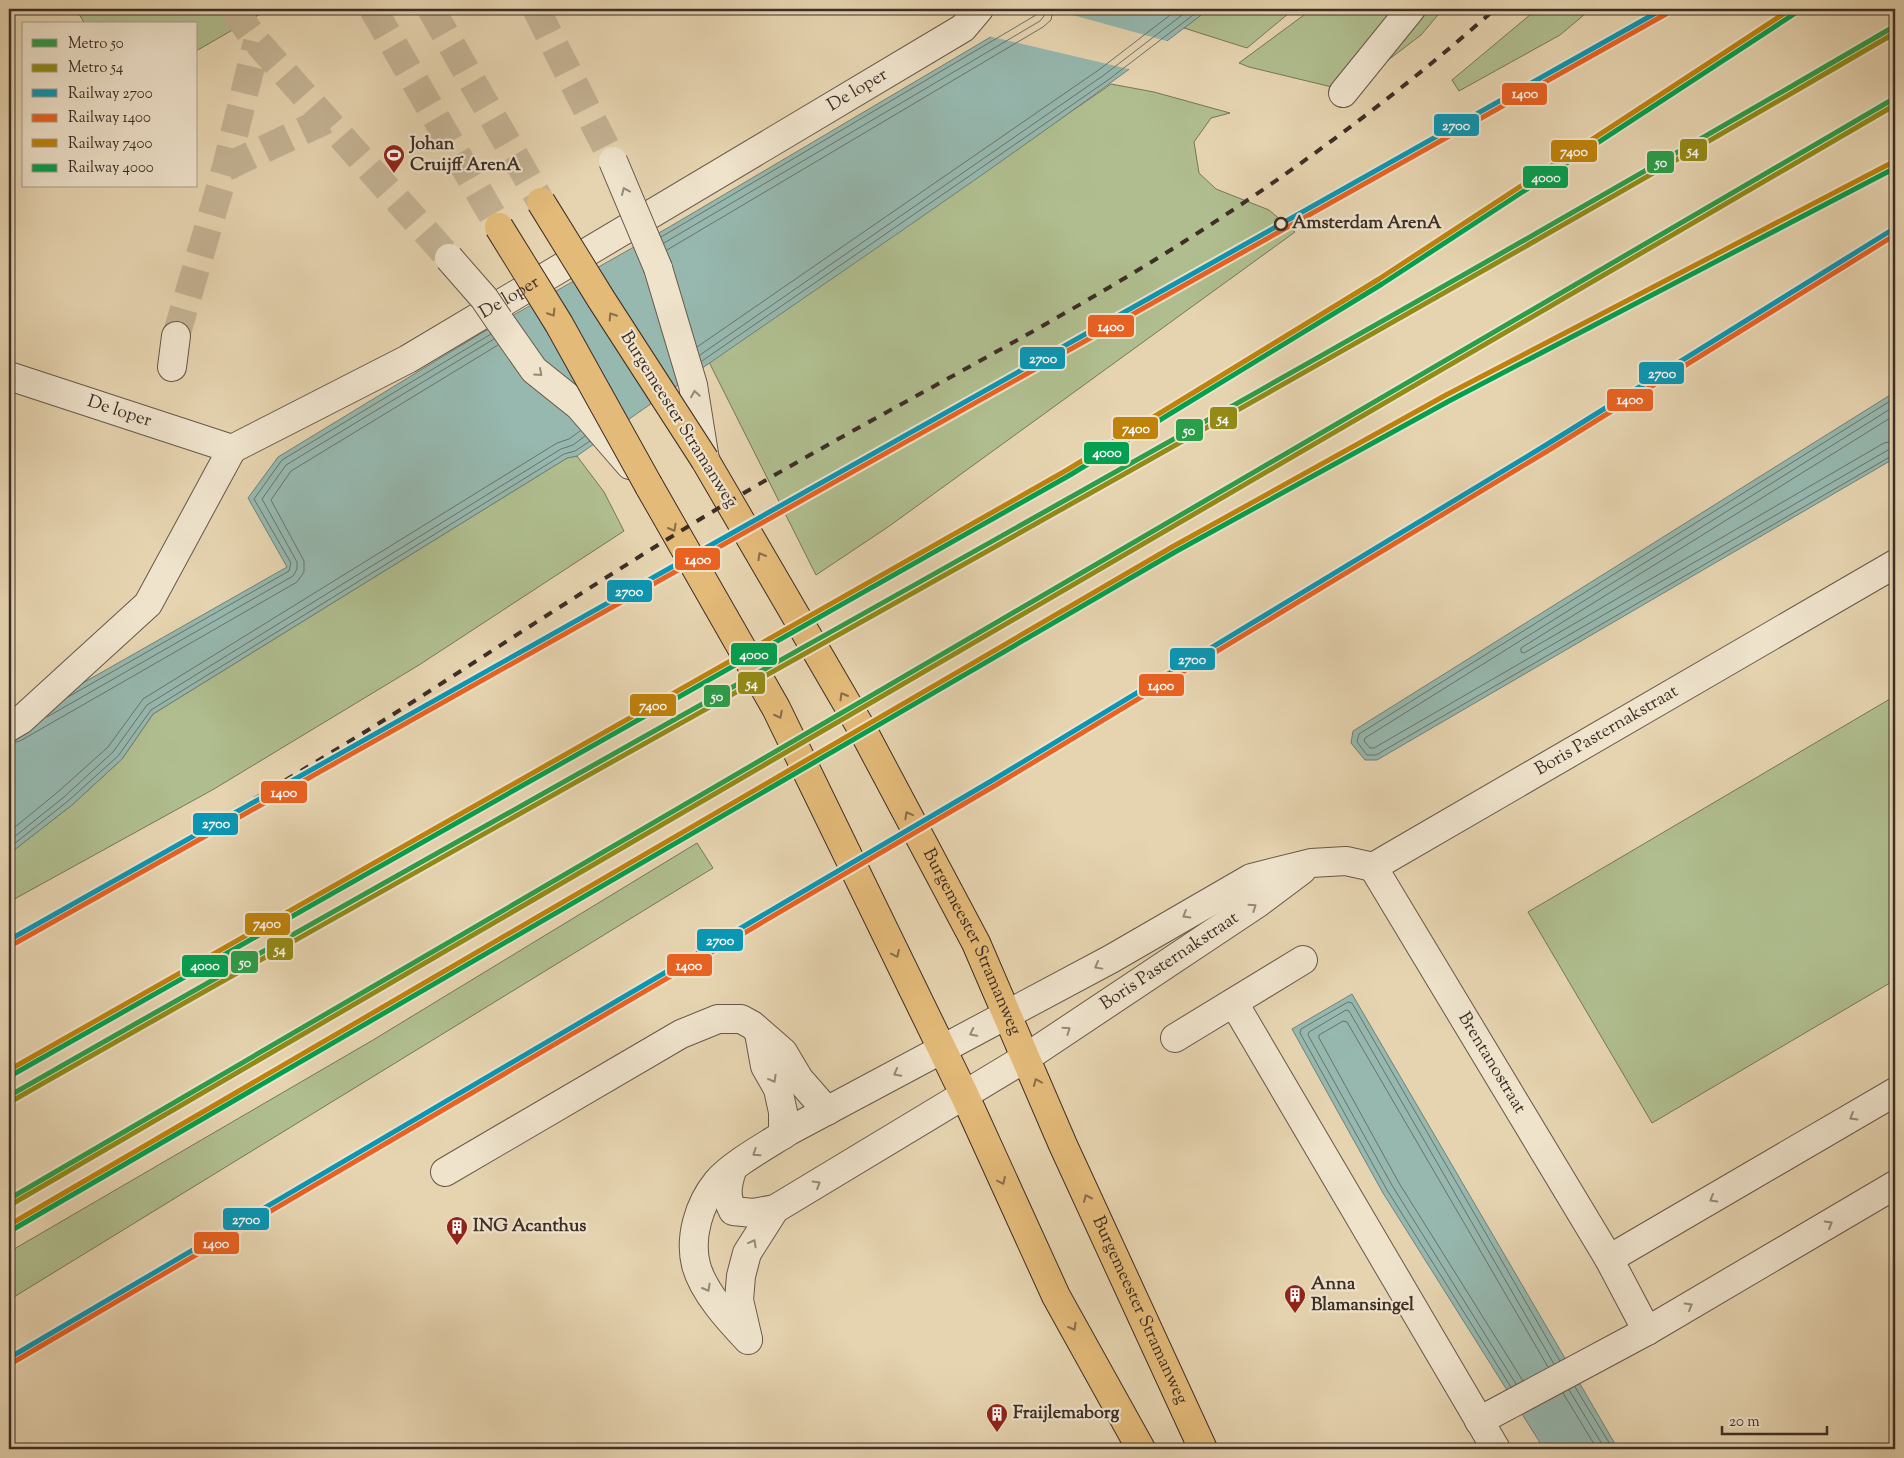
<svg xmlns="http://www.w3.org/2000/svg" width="1904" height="1458" font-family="'Sorts Mill Goudy',serif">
<rect width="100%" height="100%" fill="#e6d4b0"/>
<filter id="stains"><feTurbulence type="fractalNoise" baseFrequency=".004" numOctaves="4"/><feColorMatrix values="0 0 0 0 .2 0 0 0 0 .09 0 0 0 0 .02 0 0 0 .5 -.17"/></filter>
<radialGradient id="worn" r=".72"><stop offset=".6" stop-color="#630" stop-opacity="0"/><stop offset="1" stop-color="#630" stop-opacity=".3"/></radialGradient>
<!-- green -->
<path fill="#b0be8f" stroke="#76765a" d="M 76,9 L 269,9 L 196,51 L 196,24 L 85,24 Z
M 1209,9 L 1294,9 L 1247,48 L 1184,28 Z
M 1312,9 L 1399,9 L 1336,88 L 1249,67 L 1239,63 Z
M 1419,9 L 1443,9 L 1421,35 L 1358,83 Z
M 1537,9 L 1591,9 L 1560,35 L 1459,91 L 1452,80 Z
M 1111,84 L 1154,92 L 1230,113 L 1211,118 L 1194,142 L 1199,173 L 1216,189 L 1269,210 L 1295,232 L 888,527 L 816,575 L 709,362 Z
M 577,456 L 604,492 L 624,531 L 419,665 L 214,789 L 9,902 L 9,854 L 72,805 L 122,759 L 153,714 L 567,458 Z
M 1895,696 L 1895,980 L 1652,1123 L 1528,912 Z
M 697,843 L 713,868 L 9,1300 L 9,1252 L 373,1040 Z"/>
<!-- water -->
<path fill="#96b8af" stroke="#728178" d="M 1038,9 L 1209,9 C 1005,166 787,306 577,456 L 567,458 L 153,714 L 122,759 L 72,805 L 9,854 L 9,725 L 287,567 L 248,498 L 278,457 L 480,334 L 671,226 Z
M 1895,392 L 1895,458 L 1377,760 L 1365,760 L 1351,743 L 1353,731 Z
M 1352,994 L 1618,1449 L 1544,1449 L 1383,1193 L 1292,1029 Z"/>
<!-- pier -->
<path fill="#e6d4b0" d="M 1033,9 L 1051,9 L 1170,42 L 1133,70 L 988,36 Z"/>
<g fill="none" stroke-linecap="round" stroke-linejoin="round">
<!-- shore -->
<path stroke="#6a736a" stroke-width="1" d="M 661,237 L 1036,15 L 1039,9
M 664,243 L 1040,21 L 1044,16 L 1046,9
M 667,250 L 1043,27 L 1051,20 L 1053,9
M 697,347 L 1100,69 L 1178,9
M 700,355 L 1104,75 L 1190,9
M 702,361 L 1108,80 L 1201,9
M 1895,398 L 1359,734 L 1357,742 L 1367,755 L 1376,755 L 1895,454
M 1895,406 L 1365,738 L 1364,741 L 1370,748 L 1374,748 L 1888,450 L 1895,448
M 1895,415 L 1521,648 L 1521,652 L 1524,653 L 1884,443 L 1895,441
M 68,697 L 289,571 L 291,563 L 254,499 L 282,460 L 491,334
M 47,717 L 293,576 L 297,569 L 297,562 L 262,499 L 286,465 L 494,339
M 9,743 L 20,741 L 297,582 L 304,572 L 304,561 L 271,500 L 291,471 L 498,345
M 9,832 L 59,791 L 108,747 L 143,699 L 557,443 L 569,439 L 580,431
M 9,841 L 64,797 L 113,752 L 147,705 L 561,449 L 573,445 L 585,436
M 9,848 L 68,801 L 118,756 L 151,710 L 564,454 L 575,451 L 590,441
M 1523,1381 L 1399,1183 L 1319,1038 L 1319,1035 L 1343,1021 L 1347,1022 L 1548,1367
M 1516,1384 L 1393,1187 L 1308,1035 L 1309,1032 L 1346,1010 L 1349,1011 L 1554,1364
M 1511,1387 L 1387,1190 L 1300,1033 L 1301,1029 L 1348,1002 L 1352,1003 L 1560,1361
M 1575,1387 L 1613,1449
M 1569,1390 L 1605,1449
M 1563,1393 L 1597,1449"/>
<!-- minor-tunnel -->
<path stroke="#c4b394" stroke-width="28" stroke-dasharray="28 14" stroke-linecap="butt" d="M 233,9 L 257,42 L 449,258
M 536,9 L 613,161
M 226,167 L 326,120
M 176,336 L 226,167 L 257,42"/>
<!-- major-tunnel -->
<path stroke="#c4b394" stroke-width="28" stroke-dasharray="28 14" stroke-linecap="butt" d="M 373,9 L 499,227
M 431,9 L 541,202"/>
<!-- minor casing -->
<g stroke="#675848" stroke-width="30">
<g id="minor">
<path d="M 1343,93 L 1411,9"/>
<path d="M 658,268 L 693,385 L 705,460"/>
<path d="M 499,320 L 534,370 L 579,406 L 630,465"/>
<path d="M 172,367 L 176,336"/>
<path id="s1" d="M 9,376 L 232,449 L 408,359 L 963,28 L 979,9"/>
<path d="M 9,727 L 21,720 L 148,604 L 232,449"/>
<path id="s2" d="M 1373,867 L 1609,1259 L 1647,1331"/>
<path d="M 1234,1003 L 1496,1449"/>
<path d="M 759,1033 L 765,1066 L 778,1089 L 783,1112 L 783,1135"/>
<path d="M 1175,1038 L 1303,960"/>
<path d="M 732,1170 C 727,1186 725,1196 733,1211 L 753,1213 L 775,1209"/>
<path d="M 445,1172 L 681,1034 L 718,1019 L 741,1019 L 752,1025 L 783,1052 L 799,1079 L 827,1111"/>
<path d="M 1609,1259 L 1895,1092"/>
<path id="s3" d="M 748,1339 L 739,1300 L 741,1276 L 747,1253 L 775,1209 L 1027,1057 L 1258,903 L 1302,870"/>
<path id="s4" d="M 748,1340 C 730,1321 703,1292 696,1265 C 689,1237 699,1204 717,1182 C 732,1164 769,1144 789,1131 L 1111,959 L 1251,878 L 1311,863 L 1346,861 L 1373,867 L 1895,564"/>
<path d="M 1479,1421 L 1647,1331 L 1895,1185"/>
</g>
</g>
<!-- major casing -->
<g stroke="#3d2e26" stroke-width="30">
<g id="major">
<path id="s5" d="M 705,460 L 867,738 L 976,943 L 1063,1145 L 1203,1449"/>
<path d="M 649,486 L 776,708 L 964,1094 L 1056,1296 L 1141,1449"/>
</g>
</g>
<!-- minor -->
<use href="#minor" stroke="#efe3cc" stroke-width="28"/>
<!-- major -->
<use href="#major" stroke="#e3ba78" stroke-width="28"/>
<!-- rail -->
<path stroke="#3d2e26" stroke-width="4" stroke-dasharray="9 9" stroke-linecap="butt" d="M 193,836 C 265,792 339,749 411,703 C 531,626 650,547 773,476 C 910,397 1051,326 1185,241 C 1294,172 1399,94 1495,9"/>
<!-- minor-bridge casing -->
<g stroke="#675848" stroke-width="30" stroke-linecap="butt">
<path id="minor-bridge" d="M 613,161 L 658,268
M 449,258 L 484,298 L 499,320"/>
</g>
<!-- major-bridge casing -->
<g stroke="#3d2e26" stroke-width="30" stroke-linecap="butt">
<path id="major-bridge" d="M 541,202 L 601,299 L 705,460
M 499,227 L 559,324 L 649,486"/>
</g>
<!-- minor-bridge -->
<use href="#minor-bridge" stroke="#efe3cc" stroke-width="28"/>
<!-- major-bridge -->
<use href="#major-bridge" stroke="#e3ba78" stroke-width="28"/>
<!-- rail-1 casing -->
<g stroke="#efe3cc" stroke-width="9">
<path id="rail-1" d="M 9,940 L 1663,9
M 9,1358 L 993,780 L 1546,445 L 1895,228"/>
</g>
<!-- rail-2 casing -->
<g stroke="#efe3cc" stroke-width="9">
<path id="rail-2" d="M 12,945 L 1666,14
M 12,1363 L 996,785 L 1549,450 L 1895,235"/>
</g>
<!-- rail-3 casing -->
<g stroke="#efe3cc" stroke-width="9">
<path id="rail-3" d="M 9,1070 L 1067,470 L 1379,279 L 1791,9
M 9,1225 L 1172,547 L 1446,395 L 1895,161"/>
</g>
<!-- rail-4 casing -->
<g stroke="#efe3cc" stroke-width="9">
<path id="rail-4" d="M 12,1075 L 1070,475 L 1382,284 L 1794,14
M 12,1230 L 1175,552 L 1449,401 L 1895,168"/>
</g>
<!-- rail-1 -->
<use href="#rail-1" stroke="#0997b5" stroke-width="5"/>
<!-- rail-2 -->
<use href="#rail-2" stroke="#e96222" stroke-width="5"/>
<!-- rail-3 -->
<use href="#rail-3" stroke="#bf820b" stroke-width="5"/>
<!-- rail-4 -->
<use href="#rail-4" stroke="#03a04f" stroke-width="5"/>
<!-- metro-1 casing -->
<g stroke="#efe3cc" stroke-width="9">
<path id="metro-1" d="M 9,1096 C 636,737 1271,391 1895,26
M 9,1199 L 1895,98"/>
</g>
<!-- metro-2 casing -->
<g stroke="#efe3cc" stroke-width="9">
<path id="metro-2" d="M 12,1101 C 639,743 1272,397 1895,33
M 12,1204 L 1895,105"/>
</g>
<!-- metro-1 -->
<use href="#metro-1" stroke="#2b9e49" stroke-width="5"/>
<!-- metro-2 -->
<use href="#metro-2" stroke="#938a17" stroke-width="5"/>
</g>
<!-- one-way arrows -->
<defs><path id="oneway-chevron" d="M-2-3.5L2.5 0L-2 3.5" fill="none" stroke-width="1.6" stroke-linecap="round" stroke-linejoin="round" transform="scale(1.25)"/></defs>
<g stroke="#968879">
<use href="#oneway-chevron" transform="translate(625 191) rotate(-113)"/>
<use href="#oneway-chevron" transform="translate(539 373) rotate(42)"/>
<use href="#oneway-chevron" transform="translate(695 394) rotate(-99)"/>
<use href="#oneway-chevron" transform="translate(1253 907) rotate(-34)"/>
<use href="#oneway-chevron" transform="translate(1186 915) rotate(150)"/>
<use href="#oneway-chevron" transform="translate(1098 966) rotate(151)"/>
<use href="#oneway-chevron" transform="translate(1067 1030) rotate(-34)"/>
<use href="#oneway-chevron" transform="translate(973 1033) rotate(153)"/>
<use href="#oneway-chevron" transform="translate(897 1073) rotate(152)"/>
<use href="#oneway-chevron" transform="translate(773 1079) rotate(61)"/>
<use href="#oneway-chevron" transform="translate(1853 1117) rotate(150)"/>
<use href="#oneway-chevron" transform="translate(756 1153) rotate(147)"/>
<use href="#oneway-chevron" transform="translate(817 1184) rotate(-31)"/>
<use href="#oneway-chevron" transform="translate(1713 1199) rotate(150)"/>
<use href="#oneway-chevron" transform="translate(1829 1224) rotate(-30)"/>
<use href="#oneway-chevron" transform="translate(753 1243) rotate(-61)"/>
<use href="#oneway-chevron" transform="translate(707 1288) rotate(60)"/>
<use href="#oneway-chevron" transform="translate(1689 1306) rotate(-30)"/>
</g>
<g stroke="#886d4b">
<use href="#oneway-chevron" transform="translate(552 313) rotate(58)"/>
<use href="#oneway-chevron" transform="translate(612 316) rotate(-123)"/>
<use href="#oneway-chevron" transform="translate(673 528) rotate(60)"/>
<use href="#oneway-chevron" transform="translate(761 556) rotate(-120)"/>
<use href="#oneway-chevron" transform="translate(843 696) rotate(-120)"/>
<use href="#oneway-chevron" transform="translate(779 715) rotate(63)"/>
<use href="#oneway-chevron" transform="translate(908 815) rotate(-118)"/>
<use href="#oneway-chevron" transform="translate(896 954) rotate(65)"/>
<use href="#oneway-chevron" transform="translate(1037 1082) rotate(-112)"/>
<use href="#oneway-chevron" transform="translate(1002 1181) rotate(65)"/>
<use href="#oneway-chevron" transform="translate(1087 1198) rotate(-114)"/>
<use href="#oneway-chevron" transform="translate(1073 1327) rotate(61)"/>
</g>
<!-- icons -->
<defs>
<g id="stadium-pin" transform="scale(1.125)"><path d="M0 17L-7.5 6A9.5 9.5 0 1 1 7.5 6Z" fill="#8f2418" stroke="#efe3cc"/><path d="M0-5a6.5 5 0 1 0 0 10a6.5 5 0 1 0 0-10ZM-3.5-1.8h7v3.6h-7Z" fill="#fff"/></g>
<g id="building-pin" transform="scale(1.125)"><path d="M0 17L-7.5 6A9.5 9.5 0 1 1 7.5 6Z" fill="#8f2418" stroke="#efe3cc"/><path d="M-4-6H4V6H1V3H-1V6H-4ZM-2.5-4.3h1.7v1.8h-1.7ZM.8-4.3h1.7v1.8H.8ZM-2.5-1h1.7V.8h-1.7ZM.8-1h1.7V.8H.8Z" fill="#fff"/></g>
</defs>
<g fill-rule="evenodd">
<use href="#stadium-pin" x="394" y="155"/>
<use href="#building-pin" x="457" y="1227"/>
<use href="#building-pin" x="1295" y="1295"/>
<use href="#building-pin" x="997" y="1414"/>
</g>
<!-- markers -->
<circle fill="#efe3cc" stroke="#3d2e26" stroke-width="2.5" cx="1281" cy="224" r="6"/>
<g text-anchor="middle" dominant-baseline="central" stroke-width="4.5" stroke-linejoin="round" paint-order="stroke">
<!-- street labels -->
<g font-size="18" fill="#3d2e26" stroke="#efe3cc">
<text stroke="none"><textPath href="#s1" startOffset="956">De loper</textPath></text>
<text stroke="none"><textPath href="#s1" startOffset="551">De loper</textPath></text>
<text stroke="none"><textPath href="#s1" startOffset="116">De loper</textPath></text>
<text transform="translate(678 420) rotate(58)">Burgemeester Stramanweg</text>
<text stroke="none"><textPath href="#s4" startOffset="1191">Boris Pasternakstraat</textPath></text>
<text stroke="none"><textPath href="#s5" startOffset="551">Burgemeester Stramanweg</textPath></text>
<text stroke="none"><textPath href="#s3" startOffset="606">Boris Pasternakstraat</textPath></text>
<text stroke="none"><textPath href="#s2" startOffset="229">Brentanostraat</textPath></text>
<text stroke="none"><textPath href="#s5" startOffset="956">Burgemeester Stramanweg</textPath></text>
</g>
<!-- poi labels -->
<g font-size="18" font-weight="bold" fill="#3d2e26" stroke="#efe3cc" text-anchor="start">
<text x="410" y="145">Johan<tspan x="410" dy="21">Cruijff ArenA</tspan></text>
<text x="473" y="1227">ING Acanthus</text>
<text x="1311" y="1285">Anna<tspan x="1311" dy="21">Blamansingel</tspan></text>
<text x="1013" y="1414">Fraijlemaborg</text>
</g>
<!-- stop labels -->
<g font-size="18" font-weight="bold" fill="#3d2e26" stroke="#efe3cc" text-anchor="start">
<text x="1292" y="224">Amsterdam ArenA</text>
</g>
</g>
<g stroke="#efe3cc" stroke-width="2">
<rect x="1501" y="82" width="47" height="24" rx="5" fill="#e96222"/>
<rect x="1433" y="113" width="47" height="24" rx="5" fill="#0997b5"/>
<rect x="1679" y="138" width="29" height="24" rx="5" fill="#938a17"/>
<rect x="1550" y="139" width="48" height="24" rx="5" fill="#bf820b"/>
<rect x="1646" y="150" width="29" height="24" rx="5" fill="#2b9e49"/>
<rect x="1522" y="165" width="47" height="24" rx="5" fill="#03a04f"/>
<rect x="1087" y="314" width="48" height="24" rx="5" fill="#e96222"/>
<rect x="1019" y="346" width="47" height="24" rx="5" fill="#0997b5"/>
<rect x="1638" y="361" width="47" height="24" rx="5" fill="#0997b5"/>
<rect x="1606" y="388" width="48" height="24" rx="5" fill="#e96222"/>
<rect x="1209" y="406" width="29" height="24" rx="5" fill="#938a17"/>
<rect x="1112" y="416" width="47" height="24" rx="5" fill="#bf820b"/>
<rect x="1175" y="418" width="29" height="24" rx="5" fill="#2b9e49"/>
<rect x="1083" y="441" width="47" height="24" rx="5" fill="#03a04f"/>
<rect x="674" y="547" width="47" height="24" rx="5" fill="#e96222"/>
<rect x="606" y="579" width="47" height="24" rx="5" fill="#0997b5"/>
<rect x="730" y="642" width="48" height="24" rx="5" fill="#03a04f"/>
<rect x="1169" y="647" width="47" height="24" rx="5" fill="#0997b5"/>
<rect x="737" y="671" width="29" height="24" rx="5" fill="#938a17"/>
<rect x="1138" y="673" width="47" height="24" rx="5" fill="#e96222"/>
<rect x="703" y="684" width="28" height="24" rx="5" fill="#2b9e49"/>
<rect x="629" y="693" width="48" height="24" rx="5" fill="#bf820b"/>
<rect x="260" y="780" width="48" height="24" rx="5" fill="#e96222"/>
<rect x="192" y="812" width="47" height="24" rx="5" fill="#0997b5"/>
<rect x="244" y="912" width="47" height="24" rx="5" fill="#bf820b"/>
<rect x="696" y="928" width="48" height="24" rx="5" fill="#0997b5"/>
<rect x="266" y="937" width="28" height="24" rx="5" fill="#938a17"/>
<rect x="230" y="950" width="29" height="24" rx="5" fill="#2b9e49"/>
<rect x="666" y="953" width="47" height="24" rx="5" fill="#e96222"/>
<rect x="181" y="954" width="48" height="24" rx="5" fill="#03a04f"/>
<rect x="222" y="1207" width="48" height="24" rx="5" fill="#0997b5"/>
<rect x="193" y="1231" width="47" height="24" rx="5" fill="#e96222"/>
</g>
<g font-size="14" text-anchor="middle" font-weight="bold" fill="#fff">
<text x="1525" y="98">1400</text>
<text x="1456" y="130">2700</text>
<text x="1693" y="155">54</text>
<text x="1574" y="156">7400</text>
<text x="1661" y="167">50</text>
<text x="1546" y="182">4000</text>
<text x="1111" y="331">1400</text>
<text x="1043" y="363">2700</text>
<text x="1662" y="378">2700</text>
<text x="1630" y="404">1400</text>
<text x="1223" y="423">54</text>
<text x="1136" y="433">7400</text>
<text x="1189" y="435">50</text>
<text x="1107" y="457">4000</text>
<text x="698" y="564">1400</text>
<text x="629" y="596">2700</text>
<text x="754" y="659">4000</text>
<text x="1192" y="664">2700</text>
<text x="752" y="688">54</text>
<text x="1161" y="690">1400</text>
<text x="717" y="701">50</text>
<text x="653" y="710">7400</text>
<text x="284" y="797">1400</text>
<text x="216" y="828">2700</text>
<text x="267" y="928">7400</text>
<text x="720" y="945">2700</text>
<text x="280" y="954">54</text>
<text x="245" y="967">50</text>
<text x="689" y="970">1400</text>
<text x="205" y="970">4000</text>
<text x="246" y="1224">2700</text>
<text x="216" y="1248">1400</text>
</g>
<!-- margin -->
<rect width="1904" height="1458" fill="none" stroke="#e6d4b0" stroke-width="30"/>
<rect x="10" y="10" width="1884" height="1438" fill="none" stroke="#3d2e26" stroke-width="2.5"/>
<rect x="15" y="15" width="1874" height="1428" fill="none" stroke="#3d2e26"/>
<!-- legend -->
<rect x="22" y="22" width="175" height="165" fill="#efe3cc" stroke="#a89b8a"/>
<rect x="32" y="39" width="25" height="8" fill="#2b9e49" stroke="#a89b8a"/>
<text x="68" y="48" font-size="15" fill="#3d2e26">Metro 50</text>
<rect x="32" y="64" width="25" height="8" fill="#938a17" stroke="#a89b8a"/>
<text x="68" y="72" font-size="15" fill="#3d2e26">Metro 54</text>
<rect x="32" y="89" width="25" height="8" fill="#0997b5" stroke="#a89b8a"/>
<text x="68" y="98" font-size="15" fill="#3d2e26">Railway 2700</text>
<rect x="32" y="114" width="25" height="8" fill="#e96222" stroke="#a89b8a"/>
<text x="68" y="122" font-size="15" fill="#3d2e26">Railway 1400</text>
<rect x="32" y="139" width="25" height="8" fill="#bf820b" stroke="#a89b8a"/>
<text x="68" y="148" font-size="15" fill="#3d2e26">Railway 7400</text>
<rect x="32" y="164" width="25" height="8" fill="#03a04f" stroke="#a89b8a"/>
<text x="68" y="172" font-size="15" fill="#3d2e26">Railway 4000</text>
<!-- scale -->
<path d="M1722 1426v8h105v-8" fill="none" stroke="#3d2e26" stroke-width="2.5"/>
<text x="1729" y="1426" font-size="15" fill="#3d2e26" stroke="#efe3cc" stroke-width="4" paint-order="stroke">20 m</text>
<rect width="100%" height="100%" filter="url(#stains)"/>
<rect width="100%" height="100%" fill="url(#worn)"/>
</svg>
